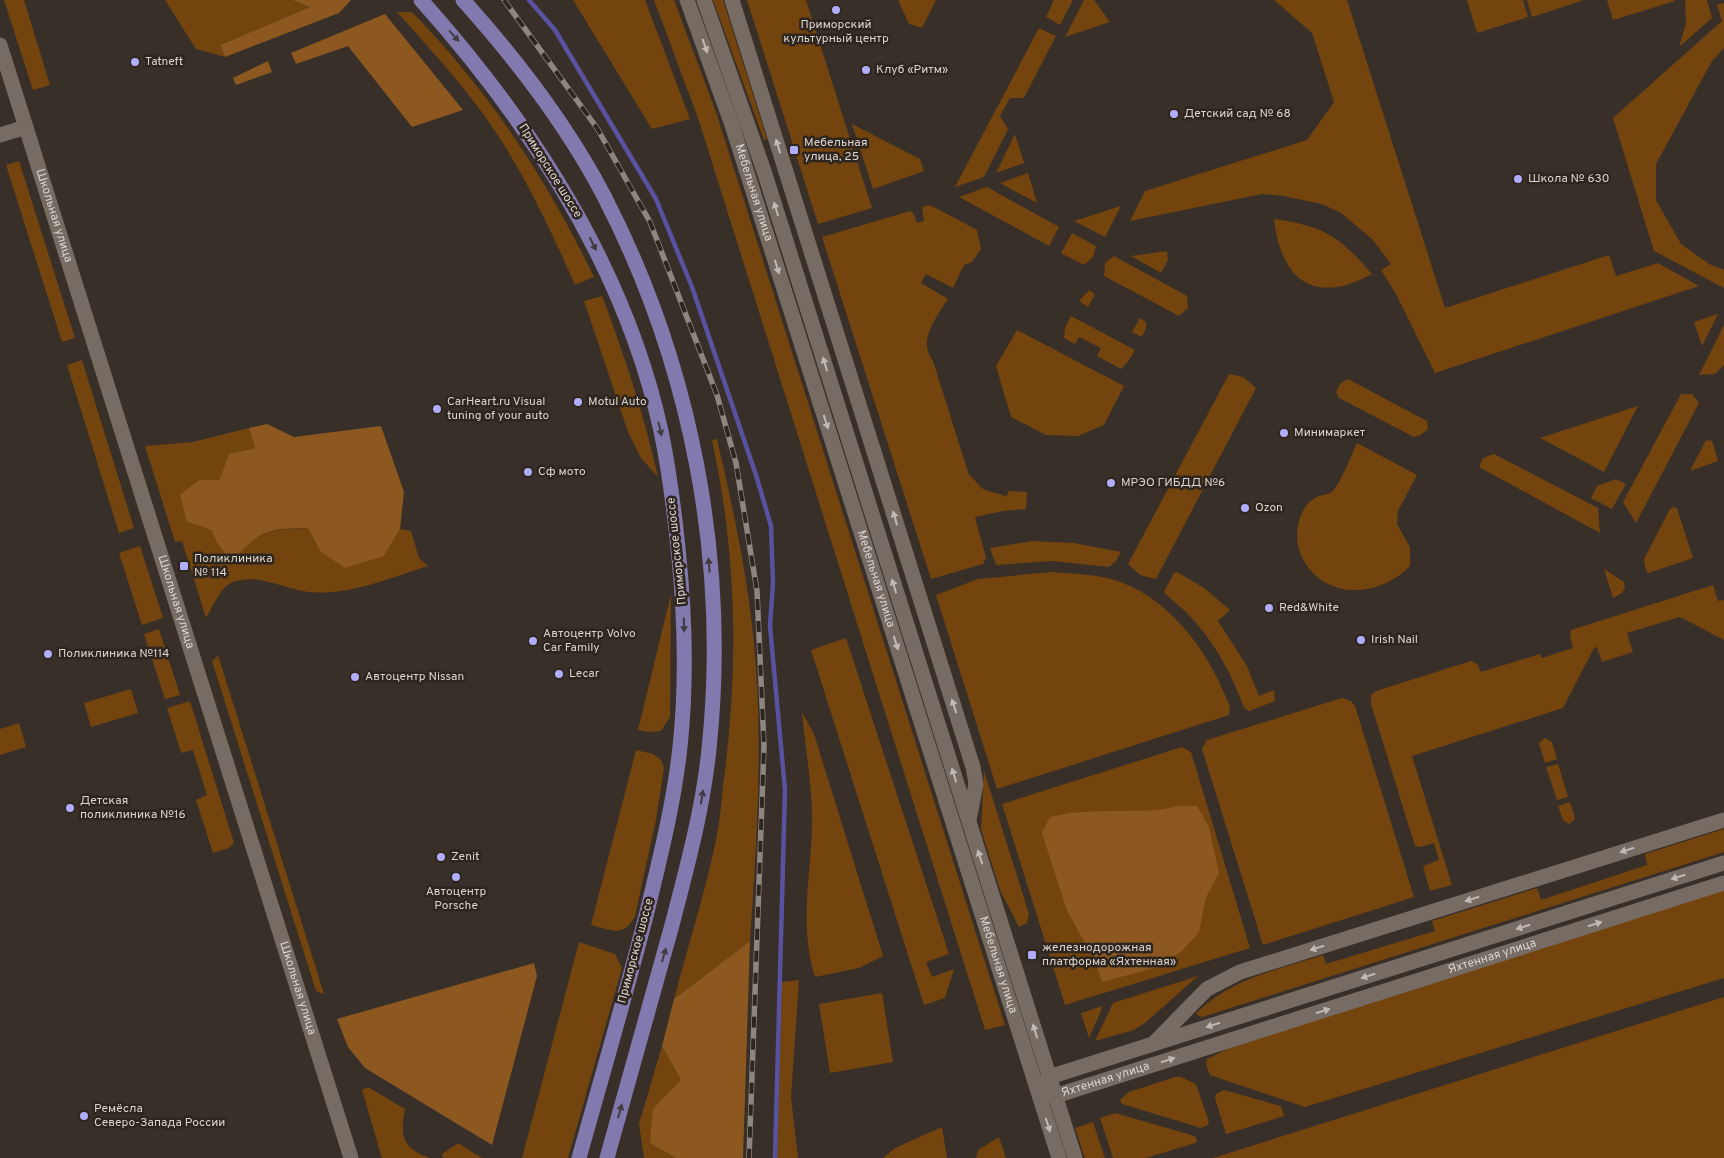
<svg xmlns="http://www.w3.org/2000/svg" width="1724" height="1158" font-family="Overpass,sans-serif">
<rect width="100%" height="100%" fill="#382f28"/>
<!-- green -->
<path fill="#73440e" d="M 4,0 L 24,0 L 50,85 L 33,90 Z
M 165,0 L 292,0 L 310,7 L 220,45 L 225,57 L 196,49 Z
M 573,0 L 645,0 L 690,119 L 652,129 Z
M 654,0 L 674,0 L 716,112 L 1005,1025 L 985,1030 L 698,118 Z
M 713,0 L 723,0 L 767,139 L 764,140 Z
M 747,0 L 806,0 L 872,208 L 818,224 Z
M 898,0 L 936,0 L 922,28 L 909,24 Z
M 1054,0 L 1073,0 L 1060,25 L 1046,17 Z
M 1084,0 L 1094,0 L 1110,22 L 1065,37 Z
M 1274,0 L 1347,0 L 1445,308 L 1609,255 L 1616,276 L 1658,263 L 1699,286 L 1435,373 L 1396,294 L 1381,270 L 1391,264 L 1372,239 L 1341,213 L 1322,204 L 1283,196 L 1262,194 L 1130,221 L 1145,191 L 1307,140 L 1334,102 L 1312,33 Z
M 1467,0 L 1523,0 L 1528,17 L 1477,33 Z
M 1527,0 L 1584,0 L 1532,17 Z
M 1607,0 L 1674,0 L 1675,1 L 1613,20 Z
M 1685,0 L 1707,0 L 1712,18 L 1679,47 L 1686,23 Z
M 1724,3 L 1724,48 L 1712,61 L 1656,164 L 1656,200 L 1681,244 L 1709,264 L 1724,270 L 1724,288 L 1654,251 L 1613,118 L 1722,21 L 1717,5 Z
M 397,12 L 412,12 C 489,91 546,178 594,277 L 575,285 C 548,224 520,164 481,111 C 455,76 426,44 397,12 Z
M 1039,28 L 1056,36 L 1024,98 L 1010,98 L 1000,116 L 1008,129 L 984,177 L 955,187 Z
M 852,124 L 920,159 L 924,171 L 873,189 Z
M 1015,134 L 1024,163 L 996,173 Z
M 19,161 L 75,338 L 62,342 L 6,165 Z
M 1028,173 L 1037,203 L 1000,183 Z
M 987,187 L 1059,227 L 1049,246 L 959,197 Z
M 930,205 L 977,230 L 981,249 L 972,262 L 964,265 L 953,288 L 926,274 L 921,283 L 948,299 C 937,317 917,340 933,361 L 969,475 C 976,480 978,486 985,490 C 993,493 998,492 1006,497 L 1009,491 L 1027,492 L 1026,509 L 1003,511 L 975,517 L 986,558 L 983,564 L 931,579 L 822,237 L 910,211 L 913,213 L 917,223 L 924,221 L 922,207 Z
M 1121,206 L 1105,237 L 1074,221 Z
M 1274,219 C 1324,226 1339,236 1372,274 C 1314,306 1281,280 1274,219 Z
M 1072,233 L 1096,246 L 1093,257 L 1084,265 L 1061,253 Z
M 1167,251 L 1168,260 L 1161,273 L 1131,256 Z
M 1114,256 L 1187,296 L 1188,308 L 1179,316 L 1104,276 L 1105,263 Z
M 1089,290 L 1095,294 L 1088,307 L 1079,301 Z
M 602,296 C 625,356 644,415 658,477 L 641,458 L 628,432 L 584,301 Z
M 1718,314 L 1702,346 L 1694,322 Z
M 1071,316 L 1135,350 L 1128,362 L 1121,369 L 1097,356 L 1101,348 L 1079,337 L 1075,344 L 1064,338 L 1065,328 Z
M 1140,318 L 1146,322 L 1146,328 L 1142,337 L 1132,332 Z
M 1724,325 L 1724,365 L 1715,374 L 1699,375 Z
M 1017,330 L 1124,386 L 1104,425 L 1078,436 L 1046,435 L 1011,417 L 996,366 Z
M 82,360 L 134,528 L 119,533 L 67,365 Z
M 1229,374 L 1243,377 L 1256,388 L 1156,579 L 1140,575 L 1128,564 Z
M 1348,379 L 1427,421 L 1428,429 L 1421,435 L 1414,437 L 1339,398 L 1336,392 L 1340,384 Z
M 1681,394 L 1692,394 L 1699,403 L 1636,523 L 1623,502 Z
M 1638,406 L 1604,472 L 1540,438 Z
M 249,428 L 255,448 L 229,454 L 219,480 L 199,480 L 187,522 L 211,530 L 217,543 L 232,561 C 258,531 270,529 308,528 L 320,551 L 384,556 L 400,529 L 411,531 L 419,558 L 428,566 C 389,578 350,596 309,592 C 284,589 258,573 233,582 C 220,587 213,607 206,618 L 182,541 L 175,542 L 145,446 L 193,442 Z
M 717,439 C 732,504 746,568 753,633 C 764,735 757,838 750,941 L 674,999 C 687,949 703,900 714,849 C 719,829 721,807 723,786 C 739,670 737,554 712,440 Z
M 1706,440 L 1712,441 L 1718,461 L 1690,471 Z
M 1357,443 L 1417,475 L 1398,511 L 1397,524 L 1410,547 L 1410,566 C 1382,595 1332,601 1307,566 C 1299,554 1295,540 1298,526 C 1300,513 1307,501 1319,496 C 1323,495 1330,494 1333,491 C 1343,478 1350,458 1357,443 Z
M 1494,454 L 1598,508 L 1600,533 L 1479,467 L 1483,458 Z
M 1616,479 L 1626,484 L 1612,509 L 1591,498 L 1597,486 Z
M 1673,507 L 1677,508 L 1693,558 L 1648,573 L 1645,567 L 1644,559 L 1670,509 Z
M 1032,541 L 1074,543 L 1121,552 L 1116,561 L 1109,567 L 1053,561 L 996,565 L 990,548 Z
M 140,546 L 163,618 L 142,625 L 119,553 Z
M 1604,569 L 1624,582 L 1625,588 L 1622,593 L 1613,598 Z
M 1051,572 C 1075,574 1101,574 1123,583 C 1176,604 1211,657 1230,707 L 1229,715 L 997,789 L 936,595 L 978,579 Z
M 1177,572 L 1204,588 L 1230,610 L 1218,621 L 1247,666 L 1259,696 L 1274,690 L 1275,701 L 1249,711 L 1244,708 C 1231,672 1214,641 1187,613 C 1180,606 1171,600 1164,592 L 1174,573 Z
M 1713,585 L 1718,601 L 1724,600 L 1724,640 L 1680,617 L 1627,633 L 1633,652 L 1602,662 L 1597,647 L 1594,648 L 1563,708 L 1412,756 L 1452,885 L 1430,891 L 1423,866 L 1439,860 L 1434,843 L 1420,847 L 1415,846 L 1371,704 L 1371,695 L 1376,691 L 1471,661 L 1477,664 L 1481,672 L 1540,654 L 1542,658 L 1573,648 L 1570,636 L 1571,630 Z
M 671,594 L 670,717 L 661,731 L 649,732 L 638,730 Z
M 159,629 L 180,695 L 165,699 L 144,634 Z
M 846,638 L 949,954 L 926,962 L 932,977 L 954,969 L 945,998 L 924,1005 L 811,650 Z
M 218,655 L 324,994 L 316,991 L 212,661 Z
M 131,689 L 138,713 L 91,727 L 84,703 Z
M 1342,698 L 1351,701 L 1355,706 L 1414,897 L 1263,945 L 1202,749 L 1207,740 Z
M 190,701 L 234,843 L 229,848 L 213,853 L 196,800 L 207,795 L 193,750 L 181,753 L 167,708 Z
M 802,712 L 814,734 L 883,956 L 859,968 L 815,977 C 798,923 812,873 812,819 C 812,783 805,747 802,712 Z
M 19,723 L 26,747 L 0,755 L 0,729 Z
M 1545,738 L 1552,742 L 1557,759 L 1545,763 L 1539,743 Z
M 1182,747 L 1191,752 L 1250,948 L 1065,1005 L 1002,804 Z
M 636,750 L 653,754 L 661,760 L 664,768 L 656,820 L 635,916 C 624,938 611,930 591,925 Z
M 1558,764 L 1568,797 L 1557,800 L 1546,767 Z
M 984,771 L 1029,914 L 1027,923 L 1019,927 L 1000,890 L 981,829 Z
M 1570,802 L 1575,819 L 1569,824 L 1563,820 L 1558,806 Z
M 1724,829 L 1724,852 L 1202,1017 L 1197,1015 L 1197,1012 C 1236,977 1274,971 1323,955 L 1326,964 L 1435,931 L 1432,921 L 1537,888 L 1541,900 L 1647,865 L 1645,854 Z
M 1724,889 L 1724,978 L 1305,1107 L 1210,1075 L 1206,1064 L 1207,1059 L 1244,1041 Z
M 579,942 L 615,954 L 622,968 L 568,1158 L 522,1158 Z
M 1198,976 L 1145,1023 L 1134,1030 L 1095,1041 L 1113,1003 Z
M 799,980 L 791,1097 L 798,1158 L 777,1158 L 782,982 Z
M 882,993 L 893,1062 L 830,1073 L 819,1004 Z
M 1724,997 L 1724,1158 L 1213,1158 Z
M 1103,1006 L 1089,1038 L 1081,1013 Z
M 662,1046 L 681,1080 L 654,1109 L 651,1143 L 676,1158 L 644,1158 L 639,1124 Z
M 1175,1077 L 1181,1077 L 1196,1084 L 1208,1119 L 1209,1124 L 1201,1128 L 1122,1104 L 1120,1100 L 1129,1092 Z
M 368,1087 L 405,1109 C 400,1136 402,1149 431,1158 L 382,1158 L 362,1090 Z
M 1224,1090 L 1281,1106 L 1284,1116 L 1226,1134 L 1215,1098 L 1216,1094 Z
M 1115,1113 L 1195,1136 L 1197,1141 L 1195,1143 L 1146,1158 L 1113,1158 L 1100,1118 Z
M 1093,1122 L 1105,1158 L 1085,1158 L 1075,1128 Z
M 942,1127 L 947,1158 L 883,1158 L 895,1148 Z
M 999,1137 L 1006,1158 L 976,1158 L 978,1150 Z
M 458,1143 L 482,1158 L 443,1158 L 442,1154 Z"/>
<!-- forest -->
<path fill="#8c5820" d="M 292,0 L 351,0 L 339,13 L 225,57 L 220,45 L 310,7 Z
M 385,14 L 463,110 L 412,127 L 348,46 L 296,64 L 291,53 Z
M 268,61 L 272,72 L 236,85 L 233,78 Z
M 267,424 L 294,437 L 381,426 L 404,492 L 400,529 L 384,556 L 345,568 L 320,551 L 308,528 C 269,528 258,531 232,562 L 217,543 L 211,530 L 187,522 L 180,495 L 199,480 L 219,480 L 229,454 L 255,448 L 249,428 Z
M 1178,806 L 1197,806 L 1209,827 L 1219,873 L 1206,897 L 1199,932 L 1181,952 L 1154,968 L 1102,982 L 1093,953 L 1085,944 L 1066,908 L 1042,833 L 1050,817 C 1061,815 1073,812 1085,812 C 1116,809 1147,814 1178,806 Z
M 750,941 L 743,1158 L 676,1158 L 650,1143 L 653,1109 L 681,1080 L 662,1046 L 674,999 Z
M 534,963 L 537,976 L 492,1145 L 365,1068 L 348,1047 L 337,1019 Z"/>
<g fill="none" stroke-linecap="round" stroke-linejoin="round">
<!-- stream -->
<path stroke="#5952a0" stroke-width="4.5" d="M 529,0 L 555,30 L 656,199 L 692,287 L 756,475 L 771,526 L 773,583 L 770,626 L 785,790 L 775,1158"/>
<!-- minor -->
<g stroke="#776c64" stroke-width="15">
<path id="s1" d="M 687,0 L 732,125 L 1059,1158"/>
<path d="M 704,0 L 764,171 L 1075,1158"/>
<path d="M 732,0 L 973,767 L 976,784 L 969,820"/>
<path id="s2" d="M 0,45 L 351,1158"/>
<path d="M 0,135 L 26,127"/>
<path d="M 1155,1042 L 1207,989 L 1240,972 L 1724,820"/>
<path d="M 1043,1085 L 1049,1077 L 1724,863"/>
<path id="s3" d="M 1046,1094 L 1055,1096 L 1724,883"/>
</g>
<!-- major -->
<path stroke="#827aae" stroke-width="15" d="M 421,0 C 532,124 625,267 661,431 C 669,469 674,509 678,548 C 685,614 687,681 680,747 C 674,803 660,858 647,912 C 626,994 602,1076 579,1158
M 463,0 C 516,59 567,125 604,196 C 691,364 729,560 709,749 C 703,809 687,867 672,925 C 651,1003 628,1080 607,1158"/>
<!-- rail casing -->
<g stroke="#8d857f" stroke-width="5.5">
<path id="rail" d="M 504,0 L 597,128 L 650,222 L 717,395 L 736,463 L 757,591 L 764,746 L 749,1158"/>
</g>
<!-- rail -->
<use href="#rail" stroke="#2e261e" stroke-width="4" stroke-dasharray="11" stroke-linecap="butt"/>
</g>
<!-- one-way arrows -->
<defs><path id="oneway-solid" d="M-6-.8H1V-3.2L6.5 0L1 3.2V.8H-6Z" transform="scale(1.25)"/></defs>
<g fill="#433b42">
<use href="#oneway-solid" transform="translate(454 36) rotate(48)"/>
<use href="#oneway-solid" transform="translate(593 244) rotate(64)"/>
<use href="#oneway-solid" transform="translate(660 429) rotate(77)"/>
<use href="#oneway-solid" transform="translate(709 565) rotate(-95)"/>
<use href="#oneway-solid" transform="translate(684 625) rotate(88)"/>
<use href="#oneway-solid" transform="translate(702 797) rotate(-81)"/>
<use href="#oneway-solid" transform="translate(664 955) rotate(-74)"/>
<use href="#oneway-solid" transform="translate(620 1111) rotate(-74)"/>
</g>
<g fill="#c1bab4">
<use href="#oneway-solid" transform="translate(705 46) rotate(70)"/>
<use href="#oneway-solid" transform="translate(778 146) rotate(-107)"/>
<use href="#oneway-solid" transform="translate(776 209) rotate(-107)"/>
<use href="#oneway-solid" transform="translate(777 267) rotate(73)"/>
<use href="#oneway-solid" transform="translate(825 364) rotate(-107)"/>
<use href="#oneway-solid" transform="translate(826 422) rotate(72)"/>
<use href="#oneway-solid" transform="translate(895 518) rotate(-107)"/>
<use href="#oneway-solid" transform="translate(894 586) rotate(-107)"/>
<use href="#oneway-solid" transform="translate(896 643) rotate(72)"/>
<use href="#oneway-solid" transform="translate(954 706) rotate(-108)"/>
<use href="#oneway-solid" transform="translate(954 775) rotate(-107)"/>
<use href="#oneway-solid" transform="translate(1627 850) rotate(163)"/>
<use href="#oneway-solid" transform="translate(980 857) rotate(-108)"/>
<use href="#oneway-solid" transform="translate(1678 877) rotate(162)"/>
<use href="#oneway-solid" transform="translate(1472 899) rotate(163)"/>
<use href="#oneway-solid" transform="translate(1595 924) rotate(-18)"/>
<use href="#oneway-solid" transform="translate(1523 927) rotate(162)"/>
<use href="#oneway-solid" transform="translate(1317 948) rotate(163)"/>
<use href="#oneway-solid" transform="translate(1368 976) rotate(162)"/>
<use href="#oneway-solid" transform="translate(1323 1011) rotate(-18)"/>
<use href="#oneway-solid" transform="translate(1213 1025) rotate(162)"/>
<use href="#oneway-solid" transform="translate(1035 1031) rotate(-107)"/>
<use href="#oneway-solid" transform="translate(1168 1060) rotate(-18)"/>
<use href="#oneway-solid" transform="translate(1048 1125) rotate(72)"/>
</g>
<!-- markers -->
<g fill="#b0aefa" stroke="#2e261e" stroke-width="2">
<circle cx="836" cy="10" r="5"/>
<circle cx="135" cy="62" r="5"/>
<circle cx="866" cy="70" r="5"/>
<circle cx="1174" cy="114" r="5"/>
<rect x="789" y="145" width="10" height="10" rx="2.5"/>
<circle cx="1518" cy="179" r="5"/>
<circle cx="578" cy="402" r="5"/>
<circle cx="437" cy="409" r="5"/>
<circle cx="1284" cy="433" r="5"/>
<circle cx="528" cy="472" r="5"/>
<circle cx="1111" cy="483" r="5"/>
<circle cx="1245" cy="508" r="5"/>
<rect x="179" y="561" width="10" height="10" rx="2.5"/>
<circle cx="1269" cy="608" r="5"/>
<circle cx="1361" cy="640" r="5"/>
<circle cx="533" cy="641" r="5"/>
<circle cx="48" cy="654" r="5"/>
<circle cx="559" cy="674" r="5"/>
<circle cx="355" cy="677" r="5"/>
<circle cx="70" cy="808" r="5"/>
<circle cx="441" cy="857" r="5"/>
<circle cx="456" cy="877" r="5"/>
<rect x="1027" y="950" width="10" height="10" rx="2.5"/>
<circle cx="84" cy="1116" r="5"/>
</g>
<g text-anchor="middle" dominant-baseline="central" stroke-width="5" stroke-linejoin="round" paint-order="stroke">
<!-- poi labels -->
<g font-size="12" fill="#dad4cf" stroke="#2e261e" text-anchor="start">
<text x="836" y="25" text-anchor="middle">Приморский<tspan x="836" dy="14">культурный центр</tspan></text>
<text x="145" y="62">Tatneft</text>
<text x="876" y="70">Клуб «Ритм»</text>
<text x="1184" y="114">Детский сад № 68</text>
<text x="804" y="143">Мебельная<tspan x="804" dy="14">улица, 25</tspan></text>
<text x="1528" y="179">Школа № 630</text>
<text x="447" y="402">CarHeart.ru Visual<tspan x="447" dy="14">tuning of your auto</tspan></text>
<text x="588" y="402">Motul Auto</text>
<text x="1294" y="433">Минимаркет</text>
<text x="538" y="472">Сф мото</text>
<text x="1121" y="483">МРЭО ГИБДД №6</text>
<text x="1255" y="508">Ozon</text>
<text x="194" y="559">Поликлиника<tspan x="194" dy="14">№ 114</tspan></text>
<text x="1279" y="608">Red&amp;White</text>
<text x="543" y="634">Автоцентр Volvo<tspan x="543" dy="14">Car Family</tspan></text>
<text x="1371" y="640">Irish Nail</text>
<text x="58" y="654">Поликлиника №114</text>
<text x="569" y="674">Lecar</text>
<text x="365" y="677">Автоцентр Nissan</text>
<text x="80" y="801">Детская<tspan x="80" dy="14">поликлиника №16</tspan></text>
<text x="451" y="857">Zenit</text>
<text x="456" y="892" text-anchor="middle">Автоцентр<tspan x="456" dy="14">Porsche</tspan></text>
<text x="1042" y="948">железнодорожная<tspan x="1042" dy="14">платформа «Яхтенная»</tspan></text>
<text x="94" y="1109">Ремёсла<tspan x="94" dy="14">Северо-Запада России</tspan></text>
</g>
<!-- street labels -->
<g font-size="12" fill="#dad4cf" stroke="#2e261e">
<text transform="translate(550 171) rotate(58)">Приморское шоссе</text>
<text stroke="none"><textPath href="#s1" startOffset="204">Мебельная улица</textPath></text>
<text stroke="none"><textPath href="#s2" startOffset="179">Школьная улица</textPath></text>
<text transform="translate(677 551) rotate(-96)">Приморское шоссе</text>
<text stroke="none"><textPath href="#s1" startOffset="609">Мебельная улица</textPath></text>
<text stroke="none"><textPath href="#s2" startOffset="584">Школьная улица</textPath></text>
<text transform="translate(636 951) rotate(-75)">Приморское шоссе</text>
<text stroke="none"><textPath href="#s3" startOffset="468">Яхтенная улица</textPath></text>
<text stroke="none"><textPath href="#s1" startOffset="1014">Мебельная улица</textPath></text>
<text stroke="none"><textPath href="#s2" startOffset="989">Школьная улица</textPath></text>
<text stroke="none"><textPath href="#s3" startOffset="62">Яхтенная улица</textPath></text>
</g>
</g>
</svg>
